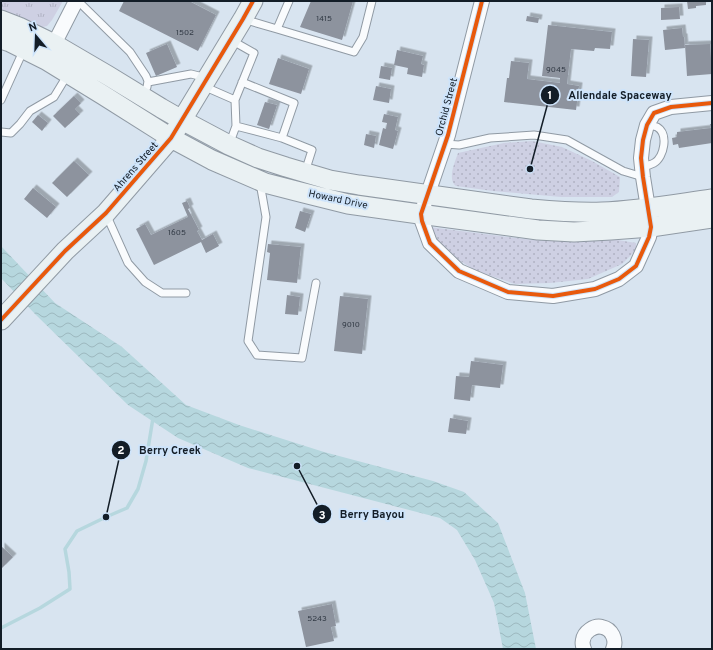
<svg xmlns="http://www.w3.org/2000/svg" width="713" height="650" font-family="Overpass,sans-serif">
<defs>
<pattern id="grass-tufts" width="24" height="20" patternUnits="userSpaceOnUse"><rect width="24" height="20" fill="#ced0e3"/><path d="M3 7l-1-3M5 7V3M7 7l1-3M15 17l-1-3M17 17v-4M19 17l1-3" fill="none" stroke="#b0b2c3"/></pattern>
<pattern id="park-dots" width="8" height="8" patternUnits="userSpaceOnUse"><rect width="8" height="8" fill="#ced0e3"/><path d="M2 2h.1M6 6h.1" fill="none" stroke="#b0b2c3" stroke-width="1.8" stroke-linecap="round"/></pattern>
<pattern id="water-waves" width="16" height="10" patternUnits="userSpaceOnUse"><rect width="16" height="10" fill="#b6d7de"/><path d="M0 5q4-4 8 0t8 0" fill="none" stroke="#9cb8be"/></pattern>
<filter id="shadow"><feDropShadow dx="3.5" dy="-3.5" stdDeviation="0" flood-color="#0004"/></filter>
</defs>
<rect width="100%" height="100%" fill="#d8e4f0"/>
<!-- grass -->
<path fill="url(#grass-tufts)" d="M 1,1 L 63,1 L 52,20 L 47,26 L 39,28 L 1,12 Z"/>
<!-- park -->
<path fill="url(#park-dots)" d="M 532,141 L 562,147 L 592,161 L 620,177 L 619,192 L 612,197 L 561,197 L 493,191 L 456,186 C 447,179 455,162 458,153 L 504,143 Z
M 429,227 L 533,240 L 587,240 L 612,239 L 636,243 L 636,250 L 622,264 L 588,279 L 550,283 L 515,284 L 476,271 L 451,255 L 435,243 Z"/>
<!-- water -->
<path fill="url(#water-waves)" d="M 1,246 L 55,303 L 122,347 L 186,405 L 239,425 L 324,452 L 433,481 L 464,492 L 498,523 L 525,593 L 536,649 L 503,649 L 494,603 L 475,560 L 457,530 L 440,518 L 248,468 L 178,438 L 128,405 L 35,314 L 1,278 Z"/>
<g fill="none" stroke-linecap="round" stroke-linejoin="round">
<!-- stream -->
<path stroke="#b6d7de" stroke-width="3.5" d="M 1,628 L 40,608 L 70,589 L 69,572 L 65,549 L 77,531 L 106,517 L 127,508 L 138,489 L 146,461 L 153,418"/>
</g>
<!-- building -->
<path fill="#8d939e" filter="url(#shadow)" d="M 124,1 L 189,1 L 216,15 L 198,51 L 119,11 Z
M 311,1 L 353,1 L 342,40 L 300,27 Z
M 687,1 L 706,1 L 706,5 L 696,6 L 696,8 L 688,9 Z
M 679,7 L 680,19 L 661,20 L 661,8 Z
M 527,16 L 539,18 L 538,23 L 526,21 Z
M 548,25 L 612,32 L 610,49 L 595,48 L 594,51 L 571,49 L 567,84 L 579,86 L 576,110 L 504,102 L 507,78 L 509,78 L 511,61 L 529,63 L 527,79 L 560,83 L 560,78 L 542,76 Z
M 682,28 L 683,37 L 684,37 L 685,48 L 665,50 L 663,30 Z
M 633,39 L 649,40 L 646,77 L 631,76 Z
M 167,44 L 177,67 L 156,76 L 146,53 Z
M 710,44 L 712,74 L 687,76 L 685,45 Z
M 397,50 L 423,56 L 421,64 L 424,65 L 422,77 L 407,74 L 408,68 L 394,65 Z
M 278,58 L 309,69 L 301,94 L 269,84 Z
M 381,66 L 392,68 L 390,80 L 379,78 Z
M 376,86 L 391,89 L 389,103 L 373,100 Z
M 74,96 L 81,103 L 75,109 L 80,114 L 65,128 L 53,116 Z
M 265,102 L 277,105 L 269,129 L 257,125 Z
M 384,114 L 398,117 L 395,130 L 398,131 L 393,149 L 379,145 L 383,128 L 386,129 L 387,123 L 382,122 Z
M 38,115 L 48,123 L 42,131 L 32,122 Z
M 710,124 L 712,124 L 712,143 L 679,148 L 678,144 L 673,145 L 672,138 L 677,137 L 677,132 L 711,128 Z
M 366,134 L 376,136 L 374,148 L 364,145 Z
M 74,161 L 89,175 L 67,197 L 52,183 Z
M 33,188 L 56,207 L 47,218 L 24,199 Z
M 187,201 L 190,208 L 188,209 L 199,230 L 197,231 L 202,240 L 213,234 L 219,246 L 206,253 L 201,242 L 154,265 L 136,229 L 145,224 L 151,235 L 188,217 L 182,203 Z
M 300,211 L 311,214 L 305,232 L 295,228 Z
M 268,244 L 301,247 L 297,283 L 267,280 L 270,253 L 267,252 Z
M 287,295 L 300,297 L 298,315 L 285,314 Z
M 340,296 L 368,299 L 362,354 L 334,351 Z
M 471,361 L 503,365 L 500,388 L 472,385 L 470,401 L 454,399 L 456,376 L 469,377 Z
M 450,418 L 468,421 L 466,434 L 448,432 Z
M 1,546 L 13,557 L 2,568 L 1,567 Z
M 332,604 L 336,626 L 331,627 L 334,641 L 306,647 L 298,611 Z"/>
<g fill="none" stroke-linecap="round" stroke-linejoin="round">
<!-- lane casing -->
<g stroke="#909aa4" stroke-width="9">
<path id="lane" d="M 78,1 L 130,52 L 146,76 L 148,81 L 147,87 L 142,96
M 243,19 L 277,29 L 289,1
M 277,29 L 354,52 L 363,37 L 372,1
M 148,82 L 191,74 L 207,78
M 242,82 L 294,103 L 282,138 L 312,150 L 305,172
M 203,86 L 235,100
M 1,100 L 24,49
M 236,126 L 282,138
M 1,132 L 11,133 L 20,124 L 30,111 L 54,97 L 68,74
M 445,144 L 459,145 L 490,138 L 534,135 L 567,140 L 623,171 L 643,177
M 229,145 L 236,126 L 235,100 L 254,53 L 231,40
M 642,167 C 646,166 650,165 654,163 C 664,157 669,134 657,127 C 654,126 650,125 647,125
M 260,183 L 266,217 L 248,341 L 257,355 L 302,358 L 316,283
M 106,214 L 128,263 L 145,282 L 162,293 L 186,293"/>
</g>
<!-- street casing -->
<g stroke="#909aa4" stroke-width="16">
<path id="street" d="M 482,1 L 448,135 L 421,214 L 422,221 L 430,243 L 459,271 L 508,292 L 553,296 L 595,289 L 619,279 L 636,266 L 649,237 L 651,227 L 643,177 L 641,158 L 643,140 L 647,125 L 654,113 L 671,107 L 712,103
M 50,52 L 76,1
M 584,649 C 583,647 582,642 583,640 C 584,632 594,625 602,627 C 612,629 617,640 613,649"/>
</g>
<!-- secondary casing -->
<g stroke="#909aa4" stroke-width="21">
<path id="secondary" d="M 1,20 L 19,27 L 54,44 L 107,75 L 161,108 L 182,120 L 229,145 L 258,158 L 286,167 L 330,180 L 359,185 L 531,209 C 554,211 578,213 602,212 C 638,211 676,204 712,199
M 1,39 L 10,42 L 46,60 L 103,95 L 171,138 L 212,160 L 265,183 L 300,192 L 348,204 L 412,213 L 538,230 L 574,232 L 611,230 L 651,227 L 712,218
M 1,320 L 65,251 L 106,213 L 171,138 L 243,19 L 253,1"/>
</g>
<!-- lane -->
<use href="#lane" stroke="#f9fbfd" stroke-width="7"/>
<!-- street -->
<use href="#street" stroke="#f9fbfd" stroke-width="14"/>
<!-- secondary -->
<use href="#secondary" stroke="#eaf1f3" stroke-width="19"/>
<!-- cycleway casing -->
<g stroke="#cee4fb" stroke-width="6">
<path id="cycleway" d="M 482,1 L 448,135 L 421,214 L 422,221 L 430,243 L 459,271 L 508,292 L 553,296 L 595,289 L 619,279 L 636,266 L 649,237 L 651,227 L 643,177 L 641,158 L 643,140 L 647,125 L 654,113 L 671,107 L 712,103
M 1,320 L 65,251 L 106,213 L 171,138 L 243,19 L 253,1"/>
</g>
<!-- cycleway -->
<use href="#cycleway" stroke="#e8590c" stroke-width="4"/>
</g>
<g text-anchor="middle" dominant-baseline="central" stroke-width="4" stroke-linejoin="round" paint-order="stroke">
<!-- number labels -->
<g font-size="8" fill="#323a45">
<text x="324" y="19">1415</text>
<text x="185" y="33">1502</text>
<text x="556" y="70">9045</text>
<text x="177" y="233">1605</text>
<text x="351" y="325">9010</text>
<text x="317" y="619">5243</text>
</g>
<!-- street labels -->
<g font-size="10" fill="#131d27" stroke="#cee4fb">
<text transform="translate(447 107) rotate(-75)">Orchid Street</text>
<text transform="translate(136 167) rotate(-49)">Ahrens Street</text>
<text transform="translate(338 200) rotate(12)">Howard Drive</text>
</g>
</g>
<!-- callouts -->
<path fill="none" stroke="#131d27" stroke-width="1.5" d="M530 169L550 95M106 517L121 450M297 466L322 514"/>
<g fill="#131d27" stroke="#cee4fb" stroke-width="1.5">
<circle cx="530" cy="169" r="4"/>
<circle cx="106" cy="517" r="4"/>
<circle cx="297" cy="466" r="4"/>
<circle cx="550" cy="95" r="10"/>
<circle cx="121" cy="450" r="10"/>
<circle cx="322" cy="514" r="10"/>
</g>
<g font-size="12" text-anchor="middle" font-weight="bold" fill="#fff">
<text x="550" y="99">1</text>
<text x="121" y="454">2</text>
<text x="322" y="519">3</text>
</g>
<g font-size="11" text-anchor="middle" font-weight="bold" fill="#131d27" stroke="#cee4fb" stroke-width="4" stroke-linejoin="round" paint-order="stroke">
<text x="620" y="99">Allendale Spaceway</text>
<text x="170" y="454">Berry Creek</text>
<text x="372" y="518">Berry Bayou</text>
</g>
<!-- border -->
<rect width="713" height="650" fill="none" stroke="#131d27" stroke-width="4"/>
<!-- north arrow -->
<g transform="translate(36 36) rotate(341)" stroke="#cee4fb" stroke-width="3" paint-order="stroke">
<path d="M0-3L7 15L0 10L-7 15Z" fill="#131d27"/>
<text y="-6" font-size="11" font-weight="bold" text-anchor="middle" fill="#131d27">N</text>
</g>
</svg>
